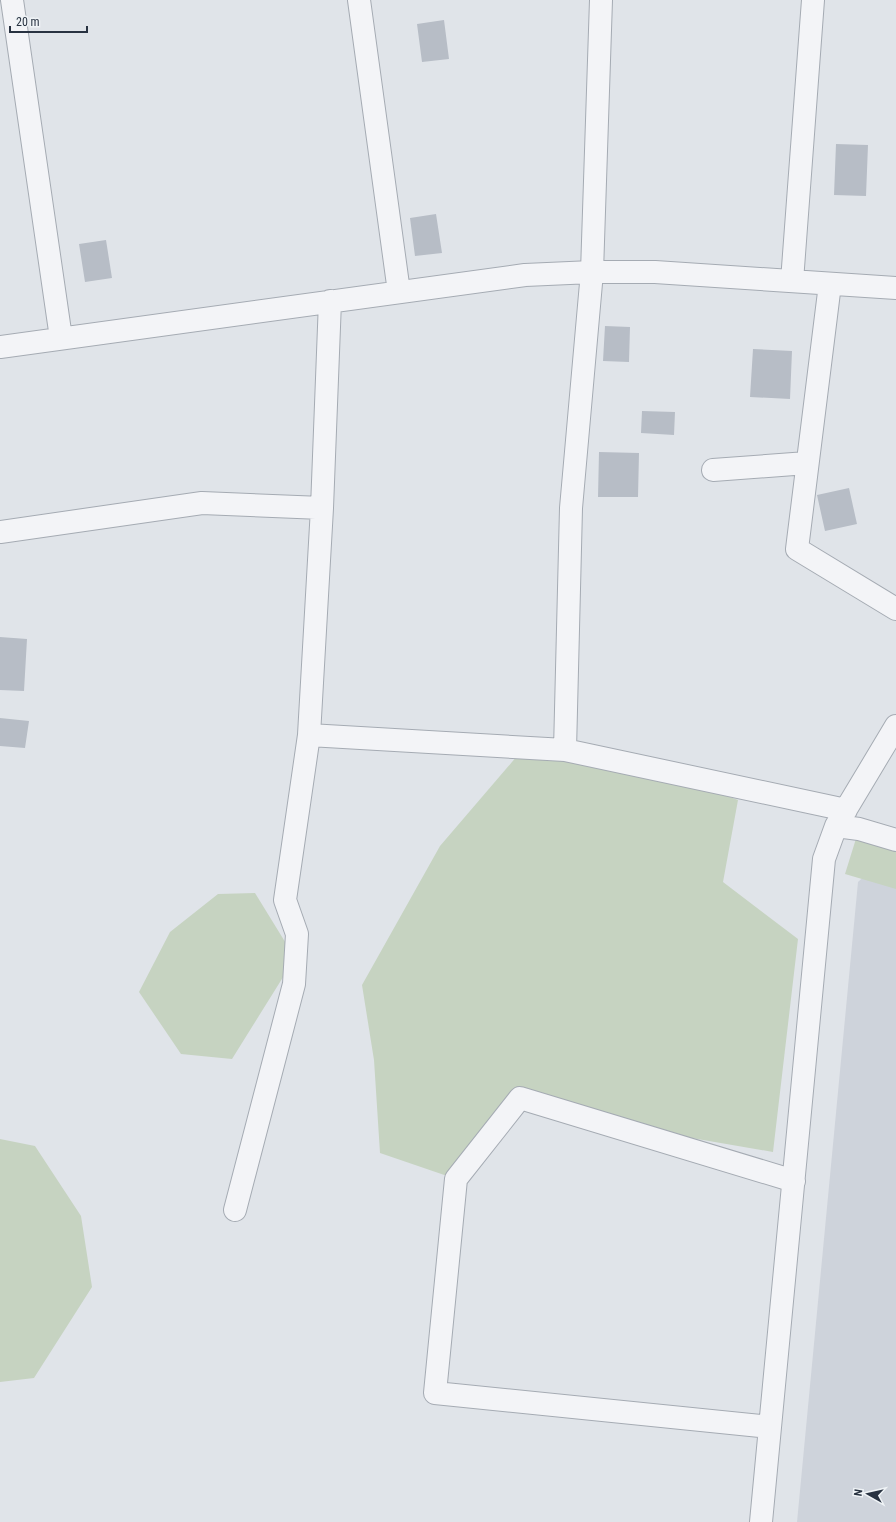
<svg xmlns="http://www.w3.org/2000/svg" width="896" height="1522" font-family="'Roboto Condensed',sans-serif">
<rect width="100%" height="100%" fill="#e0e4e9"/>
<!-- built -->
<path fill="#ced3db" d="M 869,872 L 896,880 L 896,1522 L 797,1522 L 858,882 Z"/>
<!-- green -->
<path fill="#c6d3c1" d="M 524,748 L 649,768 L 738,800 L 723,882 L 798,939 L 773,1152 L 599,1122 L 520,1098 L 456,1179 L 380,1153 L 374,1060 L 362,985 L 440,846 Z
M 859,829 L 896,841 L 896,889 L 845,874 Z
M 255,893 L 295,958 L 232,1059 L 181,1054 L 139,992 L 170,932 L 218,894 Z
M 0,1139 L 35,1146 L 81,1216 L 92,1287 L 34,1378 L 0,1382 Z"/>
<!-- building -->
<path fill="#b7bdc6" d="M 444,20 L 449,59 L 422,62 L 417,24 Z
M 836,144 L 868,145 L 866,196 L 834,195 Z
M 436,214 L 442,253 L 415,256 L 410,218 Z
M 106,240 L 112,278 L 85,282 L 79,244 Z
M 605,326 L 630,327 L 629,362 L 603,361 Z
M 753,349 L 792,351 L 790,399 L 750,397 Z
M 642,411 L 675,412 L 674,435 L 641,433 Z
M 599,452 L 639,453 L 638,497 L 598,497 Z
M 849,488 L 857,524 L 825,531 L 817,495 Z
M 0,637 L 27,639 L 24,691 L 0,690 Z
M 0,718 L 29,721 L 25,748 L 0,746 Z"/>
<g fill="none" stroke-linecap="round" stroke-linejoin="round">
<!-- minor casing -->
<g stroke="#a5abb3" stroke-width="24">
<path id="minor" d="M 12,0 L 61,338
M 359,0 L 399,292
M 792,281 L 813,0
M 830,284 L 797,549 L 896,609
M 0,347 L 525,275 L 592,272 L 655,272 L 896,288
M 713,470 L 807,463
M 0,532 L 202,503 L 322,508
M 309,735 L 565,750 L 846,810
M 565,750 L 571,508 L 592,272 L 601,0
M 836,826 L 859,829 L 896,840
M 235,1210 L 294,984 L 297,934 L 285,900 L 309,735 L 322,508 L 330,301
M 770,1427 L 435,1393 L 456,1179 L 520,1098 L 794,1181
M 761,1522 L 824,859 L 836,826 L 896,726"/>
</g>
<!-- minor -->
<use href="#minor" stroke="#f3f4f7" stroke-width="22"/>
</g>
<!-- north arrow -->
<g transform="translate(868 1494) rotate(278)" stroke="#eff3f6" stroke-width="3" paint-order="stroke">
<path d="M0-3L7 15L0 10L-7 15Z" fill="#283241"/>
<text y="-6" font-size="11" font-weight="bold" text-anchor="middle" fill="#283241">N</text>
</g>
<!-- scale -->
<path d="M10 26v6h77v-6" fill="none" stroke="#283241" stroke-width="2"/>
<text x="16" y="26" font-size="12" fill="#283241" stroke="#eff3f6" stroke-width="3" paint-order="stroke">20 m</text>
</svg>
